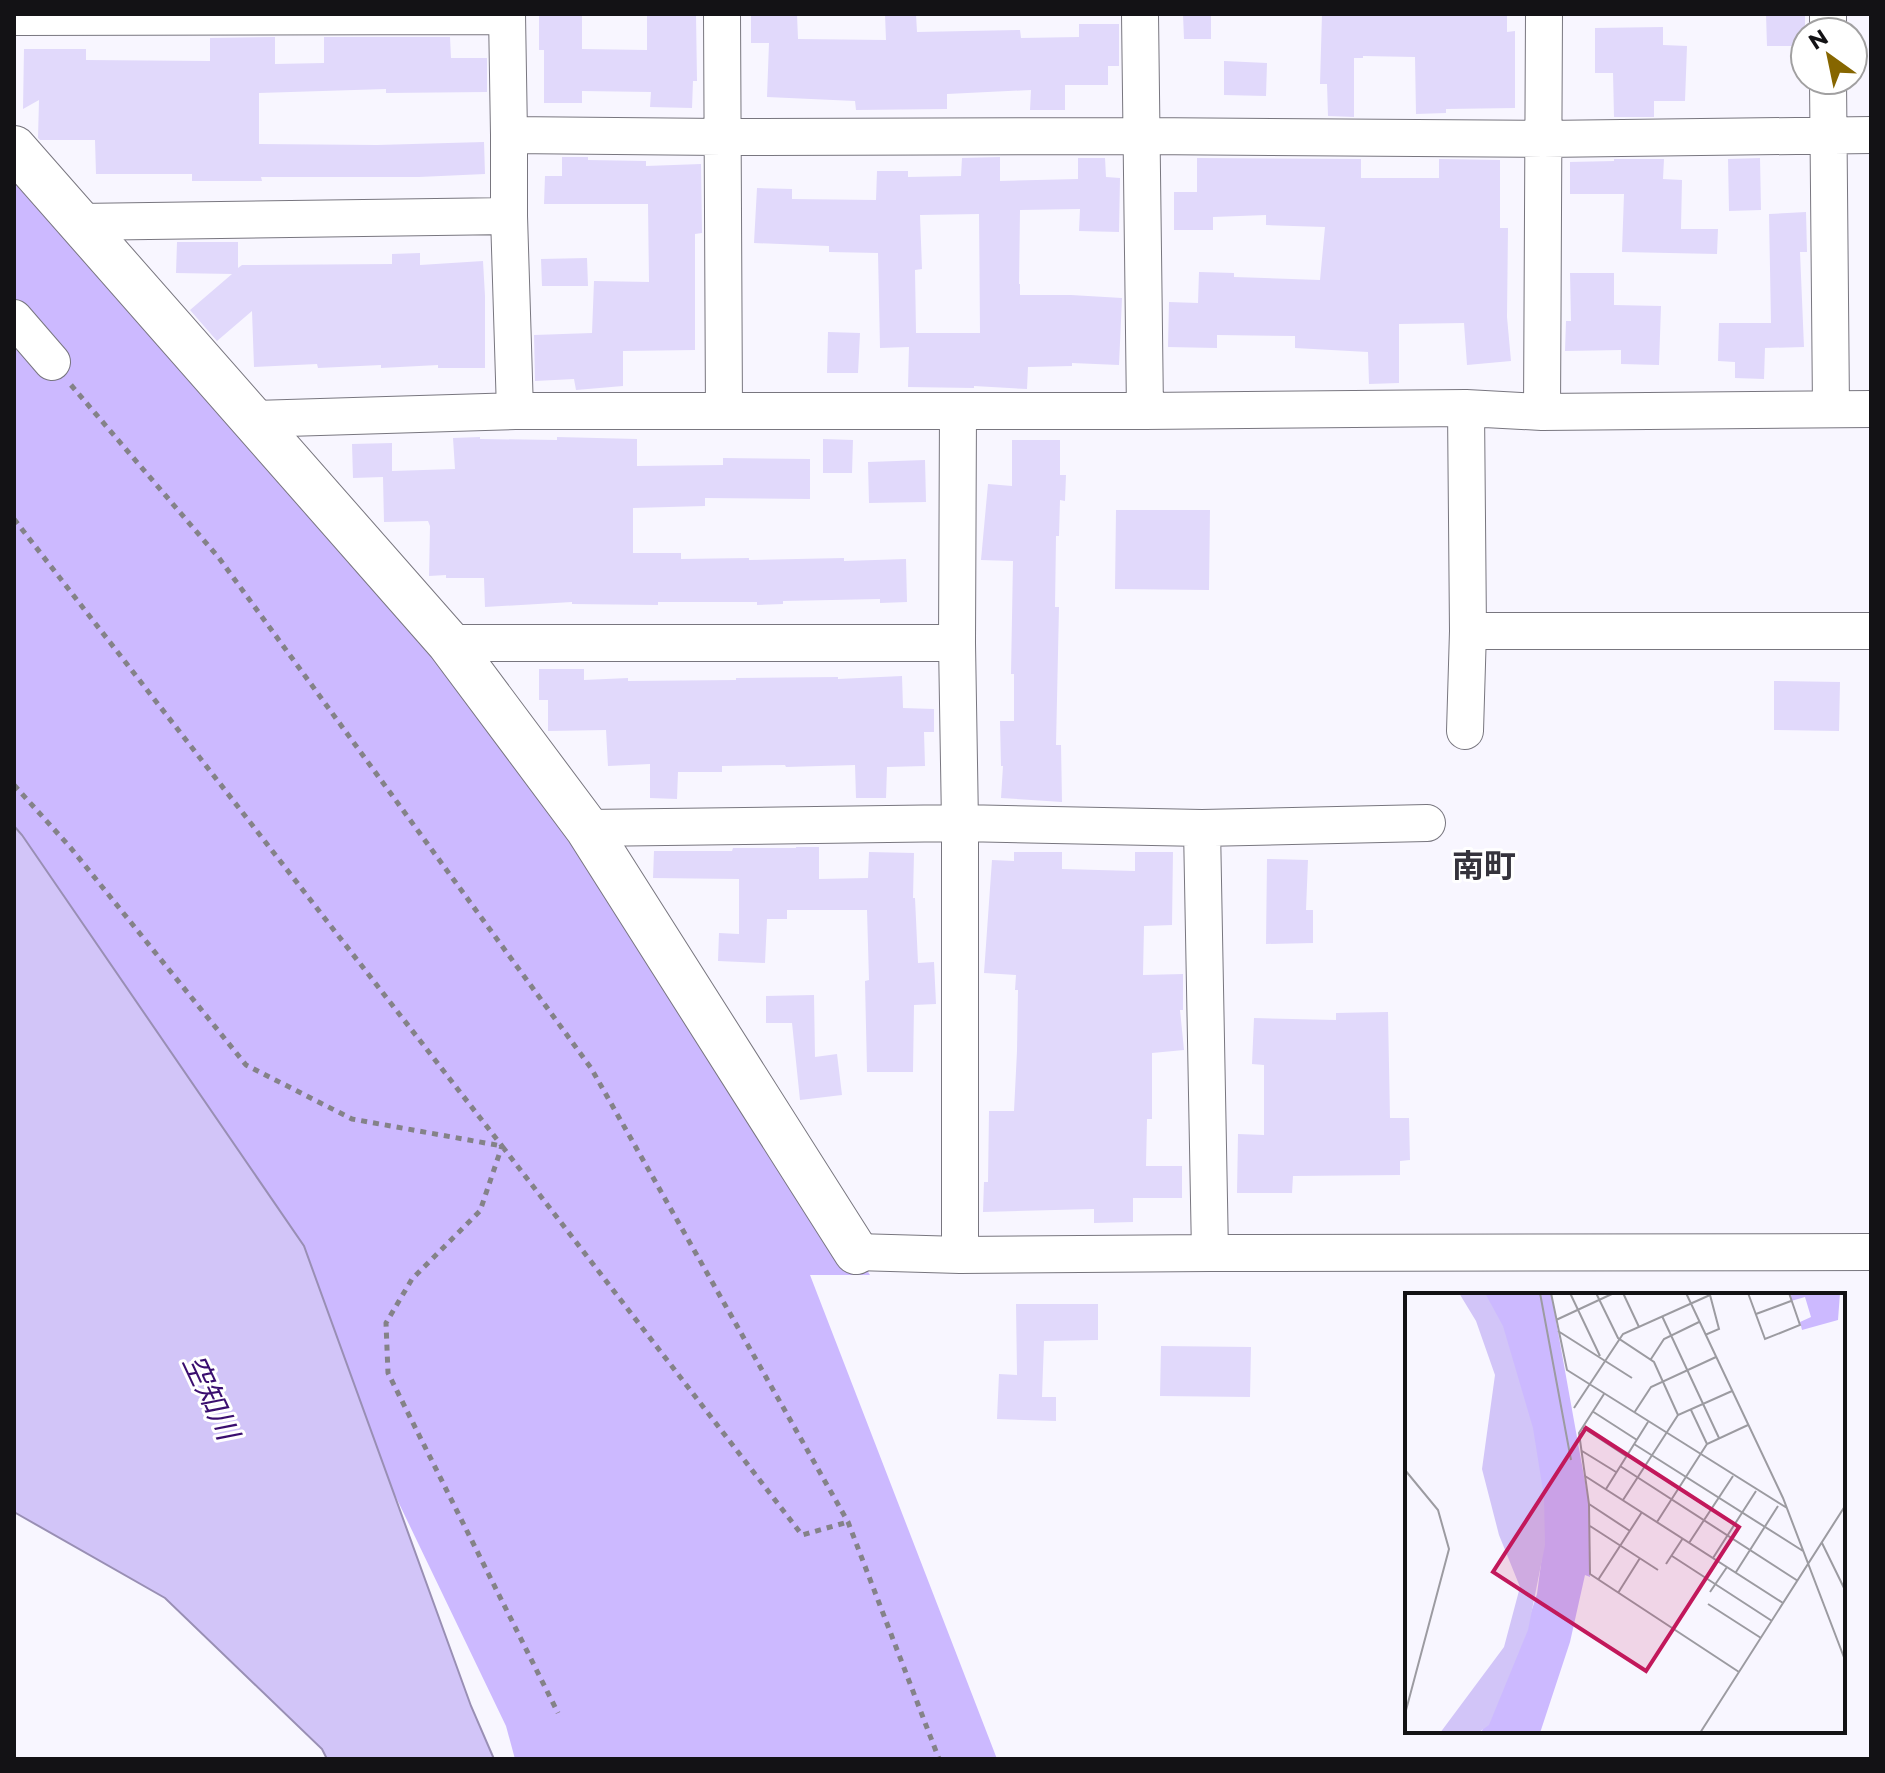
<svg xmlns="http://www.w3.org/2000/svg" width="1885" height="1773" font-family="Montserrat,'Noto Sans JP',sans-serif">
<rect width="100%" height="100%" fill="#f8f6ff"/>
<!-- green -->
<path fill="#ccb9ff" d="M 14,148 L 78,222 L 641,912 L 870,1275 L 810,1275 L 997,1759 L 515,1759 L 506,1726 L 331,1362 L 14,860 Z"/>
<!-- water -->
<path fill="#d2c5f8" stroke="#998fb4" stroke-width="2" d="M 14,826 L 22,835 L 304,1246 L 471,1706 L 494,1759 L 327,1759 L 322,1749 L 165,1598 L 14,1512 Z"/>
<!-- building -->
<path fill="#e1d9fb" fill-rule="evenodd" d="M 539,14 L 582,14 L 582,49 L 647,50 L 647,14 L 696,14 L 697,81 L 693,81 L 692,108 L 650,107 L 651,92 L 582,91 L 582,103 L 544,103 L 544,50 L 539,50 Z
M 751,14 L 797,14 L 798,39 L 886,40 L 885,14 L 916,14 L 917,32 L 1020,30 L 1021,38 L 1079,37 L 1079,24 L 1119,24 L 1119,66 L 1108,66 L 1108,85 L 1065,85 L 1065,110 L 1030,110 L 1031,90 L 947,94 L 947,109 L 856,110 L 855,101 L 767,97 L 769,43 L 751,43 Z
M 1183,14 L 1211,14 L 1211,39 L 1184,39 Z
M 1322,14 L 1507,14 L 1507,32 L 1515,31 L 1515,108 L 1446,109 L 1446,113 L 1416,114 L 1415,57 L 1363,56 L 1363,58 L 1354,58 L 1354,117 L 1328,116 L 1327,84 L 1320,84 Z
M 1766,14 L 1805,14 L 1805,46 L 1767,46 Z
M 1663,27 L 1663,45 L 1687,46 L 1685,101 L 1654,101 L 1654,117 L 1614,117 L 1613,73 L 1595,73 L 1595,28 Z
M 275,37 L 275,64 L 324,63 L 324,37 L 450,37 L 451,58 L 487,58 L 487,92 L 386,93 L 386,89 L 259,93 L 259,144 L 377,145 L 484,142 L 485,174 L 419,177 L 261,177 L 262,181 L 192,181 L 192,174 L 96,174 L 95,140 L 40,140 L 38,138 L 39,100 L 23,109 L 24,49 L 86,49 L 86,60 L 210,61 L 210,38 Z
M 1224,61 L 1267,63 L 1266,96 L 1224,95 Z
M 562,157 L 588,157 L 588,160 L 646,161 L 646,166 L 701,164 L 702,233 L 695,234 L 695,350 L 623,351 L 623,386 L 576,390 L 574,379 L 535,381 L 534,335 L 592,333 L 594,281 L 649,282 L 648,204 L 544,204 L 545,176 L 562,176 Z
M 1000,157 L 1000,181 L 1078,179 L 1078,158 L 1105,158 L 1106,177 L 1120,178 L 1119,232 L 1079,231 L 1080,209 L 1020,210 L 1019,284 L 1020,284 L 1020,295 L 1071,295 L 1122,298 L 1119,365 L 1072,363 L 1072,366 L 1028,367 L 1027,389 L 974,386 L 974,388 L 908,387 L 909,347 L 880,348 L 878,253 L 829,252 L 829,246 L 754,243 L 757,188 L 792,189 L 792,199 L 876,200 L 877,171 L 908,171 L 908,177 L 961,176 L 962,158 ZM 979,214 L 980,333 L 916,333 L 915,270 L 922,269 L 920,215 Z
M 1197,158 L 1361,159 L 1361,178 L 1439,178 L 1439,159 L 1500,160 L 1500,228 L 1508,228 L 1507,317 L 1511,361 L 1467,365 L 1464,323 L 1399,324 L 1399,383 L 1369,384 L 1368,352 L 1295,348 L 1295,336 L 1217,335 L 1217,348 L 1168,347 L 1169,302 L 1198,303 L 1199,272 L 1234,273 L 1234,277 L 1320,280 L 1325,227 L 1266,225 L 1266,215 L 1213,217 L 1213,230 L 1174,230 L 1174,192 L 1197,192 Z
M 1760,158 L 1761,210 L 1729,211 L 1728,159 Z
M 1614,159 L 1664,159 L 1663,179 L 1682,180 L 1681,229 L 1718,229 L 1717,254 L 1622,252 L 1624,194 L 1570,194 L 1570,162 L 1614,161 Z
M 1806,212 L 1807,252 L 1800,252 L 1804,347 L 1765,348 L 1764,379 L 1735,378 L 1735,362 L 1718,361 L 1719,323 L 1771,323 L 1769,214 Z
M 177,242 L 238,242 L 238,268 L 242,265 L 392,264 L 392,254 L 420,253 L 420,265 L 483,261 L 485,296 L 485,368 L 438,368 L 438,365 L 381,368 L 381,365 L 318,368 L 317,364 L 254,367 L 252,311 L 217,341 L 190,310 L 232,274 L 176,273 Z
M 587,258 L 588,286 L 542,286 L 541,259 Z
M 1570,273 L 1614,273 L 1614,305 L 1661,306 L 1659,365 L 1621,364 L 1621,350 L 1565,351 L 1566,321 L 1571,321 Z
M 828,332 L 860,333 L 858,373 L 827,373 Z
M 480,437 L 480,439 L 557,440 L 557,437 L 637,439 L 637,466 L 723,465 L 723,458 L 810,459 L 810,499 L 705,498 L 705,506 L 633,508 L 633,553 L 681,553 L 681,559 L 749,558 L 749,560 L 844,558 L 844,561 L 906,559 L 907,602 L 880,603 L 880,599 L 783,601 L 783,604 L 757,605 L 757,602 L 658,602 L 658,605 L 572,604 L 572,602 L 485,607 L 484,578 L 446,578 L 446,575 L 429,576 L 430,526 L 428,521 L 384,522 L 383,477 L 353,478 L 352,444 L 392,443 L 392,471 L 455,469 L 453,438 Z
M 823,439 L 853,440 L 852,473 L 823,473 Z
M 1012,440 L 1060,440 L 1060,475 L 1066,475 L 1065,501 L 1060,500 L 1059,536 L 1056,536 L 1055,607 L 1059,607 L 1056,745 L 1061,745 L 1062,802 L 1001,798 L 1003,766 L 1001,766 L 1000,721 L 1014,721 L 1014,674 L 1011,674 L 1013,561 L 981,560 L 988,484 L 1012,486 Z
M 925,460 L 926,502 L 869,503 L 868,462 Z
M 1116,510 L 1210,510 L 1209,590 L 1115,589 Z
M 539,669 L 584,669 L 584,680 L 628,678 L 628,681 L 736,680 L 736,678 L 838,677 L 838,679 L 902,676 L 903,708 L 934,709 L 934,732 L 924,732 L 925,766 L 887,767 L 886,798 L 856,798 L 855,765 L 786,767 L 785,765 L 722,766 L 722,772 L 678,772 L 677,799 L 650,798 L 650,764 L 608,766 L 606,730 L 548,731 L 548,700 L 539,700 Z
M 1774,681 L 1840,682 L 1839,731 L 1774,730 Z
M 796,847 L 819,847 L 819,879 L 868,878 L 869,852 L 914,853 L 913,898 L 915,898 L 918,963 L 934,962 L 936,1004 L 914,1005 L 913,1072 L 867,1072 L 865,981 L 869,980 L 867,910 L 787,910 L 787,919 L 767,919 L 765,963 L 718,961 L 719,933 L 739,934 L 739,879 L 653,878 L 654,851 L 732,851 L 733,848 L 796,848 Z
M 1014,852 L 1062,852 L 1062,869 L 1135,871 L 1135,852 L 1173,852 L 1172,925 L 1144,926 L 1143,975 L 1183,974 L 1183,1010 L 1180,1010 L 1184,1050 L 1152,1053 L 1152,1119 L 1147,1119 L 1146,1166 L 1182,1166 L 1182,1198 L 1133,1198 L 1133,1222 L 1094,1223 L 1094,1209 L 983,1212 L 984,1182 L 988,1182 L 989,1111 L 1014,1111 L 1017,1051 L 1018,990 L 1015,990 L 1016,975 L 984,973 L 992,860 L 1014,861 Z
M 1267,859 L 1308,860 L 1306,910 L 1313,910 L 1313,943 L 1266,944 Z
M 814,995 L 815,1057 L 837,1054 L 842,1095 L 800,1100 L 792,1023 L 766,1023 L 766,996 Z
M 1388,1012 L 1390,1118 L 1409,1118 L 1410,1160 L 1400,1161 L 1400,1175 L 1293,1176 L 1292,1193 L 1237,1193 L 1238,1134 L 1264,1135 L 1264,1065 L 1252,1064 L 1254,1018 L 1336,1020 L 1336,1013 Z
M 1016,1304 L 1098,1304 L 1098,1340 L 1044,1341 L 1042,1397 L 1056,1397 L 1056,1421 L 997,1419 L 999,1374 L 1017,1375 Z
M 1161,1346 L 1251,1347 L 1250,1397 L 1160,1396 Z"/>
<g fill="none" stroke-linecap="round" stroke-linejoin="round">
<!-- street casing -->
<g stroke="#78767f" stroke-width="38">
<path id="street" d="M 507,14 L 509,135 L 509,216 L 515,411
M 722,14 L 724,411
M 1140,14 L 1145,411
M 1828,14 L 1828,32
M 14,17 L 507,16
M 1828,80 L 1831,409
M 509,135 L 722,137 L 1142,136 L 1543,139 L 1871,135
M 78,222 L 509,216
M 14,318 L 52,362
M 958,411 L 957,643 L 960,823 L 960,1255
M 1542,412 L 1544,14
M 254,419 L 515,411 L 1145,411 L 1466,408 L 1542,412 L 1871,409
M 1468,631 L 1871,631
M 449,643 L 957,643
M 1465,731 L 1468,631 L 1466,408
M 587,828 L 960,823 L 1202,828 L 1427,823
M 1202,828 L 1210,1253
M 856,1252 L 960,1255 L 1210,1253 L 1871,1252"/>
</g>
<!-- secondary casing -->
<g stroke="#78767f" stroke-width="46">
<path id="secondary" d="M 14,148 L 449,643 L 587,828 L 856,1252"/>
</g>
<!-- path -->
<path stroke="#848288" stroke-width="5" stroke-dasharray="6 6" stroke-linecap="butt" d="M 71,385 L 219,558 L 591,1068 L 848,1522 L 939,1759
M 14,519 L 502,1146 L 480,1211 L 412,1279 L 386,1323 L 388,1373 L 558,1713
M 14,785 L 70,847 L 246,1065 L 352,1119 L 502,1146 L 802,1535 L 848,1522"/>
<!-- street -->
<use href="#street" stroke="#fff" stroke-width="36"/>
<!-- secondary -->
<use href="#secondary" stroke="#fff" stroke-width="44"/>
</g>
<g text-anchor="middle" dominant-baseline="central" stroke-width="6" stroke-linejoin="round" paint-order="stroke">
<!-- water labels -->
<g font-size="30" font-style="italic" fill="#3a0e6f" stroke="#fff">
<text transform="translate(211 1397) rotate(65)">空知川</text>
</g>
<!-- quarter labels -->
<g font-size="32" font-weight="bold" fill="#35333c" stroke="#fff">
<text x="1484" y="865">南町</text>
</g>
</g>
<!-- overview -->
<g transform="translate(1405 1293)">
<rect width="440" height="440" fill="#f8f6ff"/>
<path d="M 78,0 L 146,0 L 184,211 L 185,284 L 180,282 L 165,349 L 135,440 L 76,440 L 112,362 L 132,301 L 137,263 ZM 384,0 L 435,0 L 433,27 L 397,37 L 395,29 L 406,24 L 400,4 L 386,8 Z" fill="#ccb9ff"/>
<path d="M 54,0 L 80,0 L 98,33 L 128,135 L 139,204 L 140,252 L 123,337 L 84,432 L 73,440 L 35,440 L 99,354 L 115,294 L 94,242 L 77,176 L 90,82 L 71,28 Z" fill="#d2c5f8"/>
<path fill="none" stroke="#9c9ba1" stroke-width="2" d="M 135,0 L 166,167M 146,0 L 162,77 L 382,215M 165,0 L 195,63M 191,0 L 213,45 L 249,69 L 273,122M 218,0 L 234,34M 281,0 L 378,205 L 440,367M 343,0 L 360,46 L 395,32 L 384,0M 351,21 L 386,8M 257,23 L 314,145M 151,27 L 209,0M 153,38 L 227,85M 246,66 L 259,46 L 294,29M 199,101 L 174,140 L 184,211 L 185,281 L 334,379M 169,115 L 218,41 L 305,2 L 314,36 L 300,42M 286,117 L 302,151M 187,118 L 232,147M 229,120 L 246,94 L 311,64M 177,134 L 221,163M 229,151 L 398,258M 177,158 L 211,179M 215,173 L 393,288M 0,177 L 33,217 L 44,256 L 0,421M 180,183 L 378,310M 201,196 L 243,129M 218,207 L 273,122 L 327,98M 184,211 L 225,238M 252,229 L 302,151 L 343,132M 185,233 L 253,277M 284,250 L 328,183M 417,250 L 440,297M 267,263 L 367,328M 308,265 L 351,198M 261,271 L 278,245M 331,279 L 373,213M 193,287 L 237,219M 305,299 L 322,274M 213,300 L 235,265M 303,311 L 356,345M 295,440 L 440,213"/>
<path fill="#c2185b" fill-opacity="0.15" stroke="#c2185b" stroke-width="4" d="M 181,135 L 334,234 L 241,378 L 88,279 Z"/>
<rect width="440" height="440" fill="none" stroke="#131215" stroke-width="4"/>
</g>
<!-- border -->
<rect width="1885" height="1773" fill="none" stroke="#131215" stroke-width="32"/>
<!-- north arrow -->
<g transform="translate(1829 56) rotate(327)"><circle r="38" fill="#ffffff" stroke="#a1a0a1" stroke-width="2"/>
<path d="M0-6L14 30L0 20L-14 30Z" fill="#866600"/>
<text y="-12" font-size="22" font-weight="bold" text-anchor="middle" fill="#131215">N</text>
</g>
</svg>
